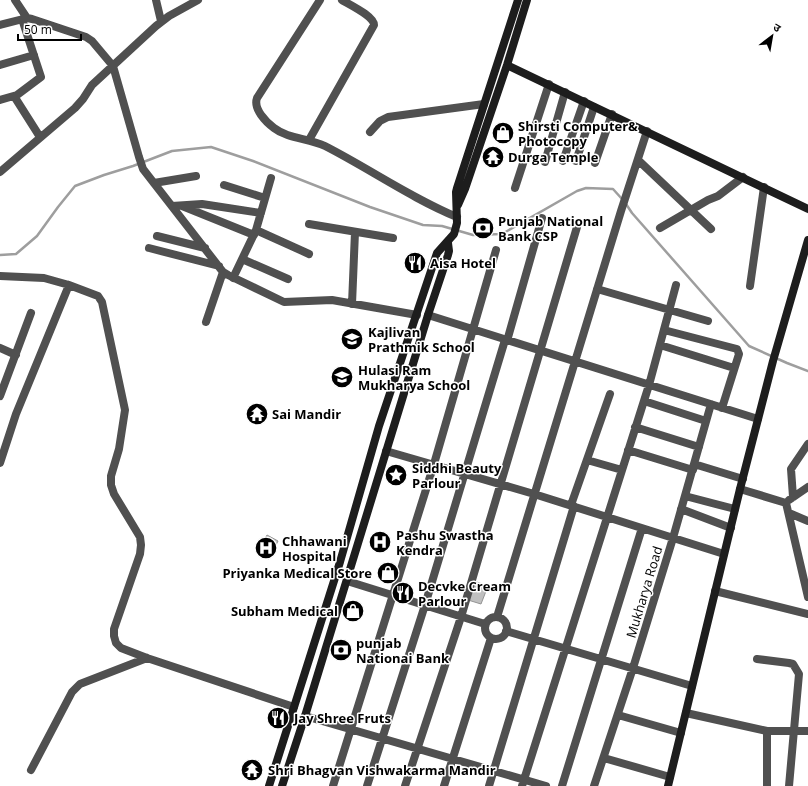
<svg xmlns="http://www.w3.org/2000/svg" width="808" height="786" font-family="'Open Sans','Noto Sans Devanagari',sans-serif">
<rect width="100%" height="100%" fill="#fff"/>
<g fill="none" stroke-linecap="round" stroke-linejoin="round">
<!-- stream -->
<path stroke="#9e9e9e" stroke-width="2.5" d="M 626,204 L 632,213 L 749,346 L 787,363 L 808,371
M 0,255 L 16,254 L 37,236 L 58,207 L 75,186 L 104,175 L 133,166 L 172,151 L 211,147 L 253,161 L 370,207 L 423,225 L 442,226 L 473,235 L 502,234 L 577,191 L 586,188 L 613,189 L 622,199"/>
</g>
<!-- building -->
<path fill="#c0c0c0" stroke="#949494" d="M 267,535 L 278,541 L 269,559 L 257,553 Z
M 474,581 L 488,586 L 481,604 L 468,600 Z"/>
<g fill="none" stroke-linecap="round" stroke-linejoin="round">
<!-- street -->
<path stroke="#505050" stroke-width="8" d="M 15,0 L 27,18
M 156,0 L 161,21
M 320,0 L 257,98 C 253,109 266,122 274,128 C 288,139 309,138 325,146 C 370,169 411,198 457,217
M 0,25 L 27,18 L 32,19 L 86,37 L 92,41 L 113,66 L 139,157 L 143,169 L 223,272 L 228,275 L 284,302 L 332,300 L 417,315
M 0,65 L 34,55
M 14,96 L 40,137
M 0,100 L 17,95 L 41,77 L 22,19
M 370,132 L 380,121 L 388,117 L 484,104
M 309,140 L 374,25 C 374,16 350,5 342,0
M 638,160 L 711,229
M 563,161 L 584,101
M 576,161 L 594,107
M 545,162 L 565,92
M 595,163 L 612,114
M 0,172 L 75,108 L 83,99 L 92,85 L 156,26 L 169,16 L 198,0
M 154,183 L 196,176
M 224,185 L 265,198
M 515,188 L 549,84
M 172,206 L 202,204 L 261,213
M 182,206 L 254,235
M 309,224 L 393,238
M 660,228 L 708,200 L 718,196 L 743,177
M 256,230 L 309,254
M 157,236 L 205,248
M 149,248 L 219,266
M 242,259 L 288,279
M 0,276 L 44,278 L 69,285 L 98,296 L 102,302 L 125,410 L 119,449 L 111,476 L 111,485 L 114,494 L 140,537 L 141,545 L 140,554 L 114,629 L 114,636 L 116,643 L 121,648 L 147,658 L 294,707
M 233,278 L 256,230 L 271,178
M 750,286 L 764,187
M 597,289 L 708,321
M 352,304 L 355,232
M 428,315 L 758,419
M 206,322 L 223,272
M 664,330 L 737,349 L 739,354 L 722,408
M 507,341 L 542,218
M 660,345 L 734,368
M 0,348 L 16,355
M 0,396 L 31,313
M 644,401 L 706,421
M 635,427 L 699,447
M 628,450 L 693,470
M 386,451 L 534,494 L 724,554
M 587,460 L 622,470
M 0,463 L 16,414 L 69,285
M 694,464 L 743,479
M 740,489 L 786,503 L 808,597
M 685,496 L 735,509
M 793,497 L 791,469 L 808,444
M 789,500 L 808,487
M 571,505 L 610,394
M 681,509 L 731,528
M 789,513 L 808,521
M 347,581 L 485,624
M 715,591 L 808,614
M 497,617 L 621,211 L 647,131
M485 628a11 11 0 1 1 22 0a11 11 0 1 1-22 0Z
M 506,631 L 692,686
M 757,659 L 789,663 L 793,664 L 799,674 L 789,786
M 686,713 L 767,731 L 808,731
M 618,715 L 681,733
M 305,716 L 546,786
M 767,731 L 767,786
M 604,758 L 670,777
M 31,770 L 72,692 L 80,684 L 147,658
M 333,786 L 434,464 L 496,250
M 367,786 L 425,605 L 505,340
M 405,786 L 461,617 L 577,227
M 444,786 L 491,638
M 489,786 L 574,506
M 522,786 L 649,385 L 676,285
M 562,786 L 642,528
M 594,786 L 633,668 L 673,538 L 711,404"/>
<!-- secondary -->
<path stroke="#1d1d1d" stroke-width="8" d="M 507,65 L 808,209
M 458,205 L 465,189 L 507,65 L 527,0
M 269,786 L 340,562 L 379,426 L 437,253 L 454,234 L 457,223 L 456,192 L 457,188 L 518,0
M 282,786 L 305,716 L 428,315 L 448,255 L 449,251 L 448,243
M 668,786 L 740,489 L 773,361 L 808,240"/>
</g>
<!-- icons -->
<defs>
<g id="shop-disc" transform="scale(1.15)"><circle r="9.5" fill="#000" stroke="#fff"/><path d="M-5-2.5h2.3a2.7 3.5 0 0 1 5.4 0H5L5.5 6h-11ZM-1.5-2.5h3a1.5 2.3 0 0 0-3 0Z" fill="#fff"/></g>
<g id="temple-disc" transform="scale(1.15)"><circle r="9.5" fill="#000" stroke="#fff"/><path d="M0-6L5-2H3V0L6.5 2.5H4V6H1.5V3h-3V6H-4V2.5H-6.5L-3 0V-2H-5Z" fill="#fff"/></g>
<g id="bank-disc" transform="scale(1.15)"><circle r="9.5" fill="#000" stroke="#fff"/><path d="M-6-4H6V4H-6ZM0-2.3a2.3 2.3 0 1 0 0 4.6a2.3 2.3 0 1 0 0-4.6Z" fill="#fff"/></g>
<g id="restaurant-disc" transform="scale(1.15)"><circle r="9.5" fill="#000" stroke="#fff"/><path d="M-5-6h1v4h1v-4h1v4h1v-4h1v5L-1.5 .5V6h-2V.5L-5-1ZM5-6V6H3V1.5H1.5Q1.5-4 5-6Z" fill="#fff"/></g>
<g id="university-disc" transform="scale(1.15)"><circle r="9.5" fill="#000" stroke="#fff"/><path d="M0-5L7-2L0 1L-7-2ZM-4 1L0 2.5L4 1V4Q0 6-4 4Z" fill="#fff"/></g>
<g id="sight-disc" transform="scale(1.15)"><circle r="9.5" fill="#000" stroke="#fff"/><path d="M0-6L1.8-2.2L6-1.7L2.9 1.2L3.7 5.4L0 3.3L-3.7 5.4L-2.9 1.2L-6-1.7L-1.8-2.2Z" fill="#fff"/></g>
<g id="hospital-disc" transform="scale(1.15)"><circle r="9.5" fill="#000" stroke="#fff"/><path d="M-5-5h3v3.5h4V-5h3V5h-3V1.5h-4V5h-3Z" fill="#fff"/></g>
</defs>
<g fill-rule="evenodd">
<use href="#shop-disc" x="503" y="133"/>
<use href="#temple-disc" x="493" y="157"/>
<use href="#bank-disc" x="483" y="228"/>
<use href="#restaurant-disc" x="415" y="263"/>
<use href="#university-disc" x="352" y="339"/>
<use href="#university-disc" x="342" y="377"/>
<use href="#temple-disc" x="257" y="414"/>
<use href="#sight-disc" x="396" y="475"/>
<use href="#hospital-disc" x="380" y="542"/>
<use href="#hospital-disc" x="266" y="548"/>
<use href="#shop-disc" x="388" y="573"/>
<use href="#restaurant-disc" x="403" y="593"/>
<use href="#shop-disc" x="353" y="611"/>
<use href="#bank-disc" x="341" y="650"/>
<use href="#restaurant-disc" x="278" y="718"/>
<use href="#temple-disc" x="252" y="770"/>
</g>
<g text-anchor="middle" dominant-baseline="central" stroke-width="3" stroke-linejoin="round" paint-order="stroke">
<!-- poi labels -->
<g font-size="13" font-weight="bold" fill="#000" stroke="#fff" text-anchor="start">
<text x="518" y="126">Shirsti Computer&amp;<tspan x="518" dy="15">Photocopy</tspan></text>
<text x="508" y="157">Durga Temple</text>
<text x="498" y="221">Punjab National<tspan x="498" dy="15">Bank CSP</tspan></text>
<text x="430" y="263">Aisa Hotel</text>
<text x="368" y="332">Kajlivan<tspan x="368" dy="15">Prathmik School</tspan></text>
<text x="358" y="370">Hulasi Ram<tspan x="358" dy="15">Mukharya School</tspan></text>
<text x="272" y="414">Sai Mandir</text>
<text x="412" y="468">Siddhi Beauty<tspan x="412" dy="15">Parlour</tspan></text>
<text x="396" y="535">Pashu Swastha<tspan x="396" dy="15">Kendra</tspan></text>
<text x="282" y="541">Chhawani<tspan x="282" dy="15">Hospital</tspan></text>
<text x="372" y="573" text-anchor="end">Priyanka Medical Store</text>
<text x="418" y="586">Decvke Cream<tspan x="418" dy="15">Parlour</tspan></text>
<text x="338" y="611" text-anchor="end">Subham Medical</text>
<text x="356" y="643">punjab<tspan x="356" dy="15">Nationai Bank</tspan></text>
<text x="294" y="718">Jay Shree Fruts</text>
<text x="268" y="770">Shri Bhagvan Vishwakarma Mandir</text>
</g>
<!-- street labels -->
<g font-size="13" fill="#000" stroke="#fff">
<text transform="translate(644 592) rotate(-73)">Mukharya Road</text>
</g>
</g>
<!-- north arrow -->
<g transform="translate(772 36) rotate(31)" stroke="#ffffff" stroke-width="3" paint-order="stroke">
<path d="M0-3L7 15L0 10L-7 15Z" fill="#000000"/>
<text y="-6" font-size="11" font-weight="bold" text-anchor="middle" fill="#000000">उ</text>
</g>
<!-- scale -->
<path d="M18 34v6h63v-6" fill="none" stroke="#000000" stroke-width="2"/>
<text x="24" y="34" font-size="12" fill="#000000" stroke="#ffffff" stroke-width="3" paint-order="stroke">50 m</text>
</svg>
